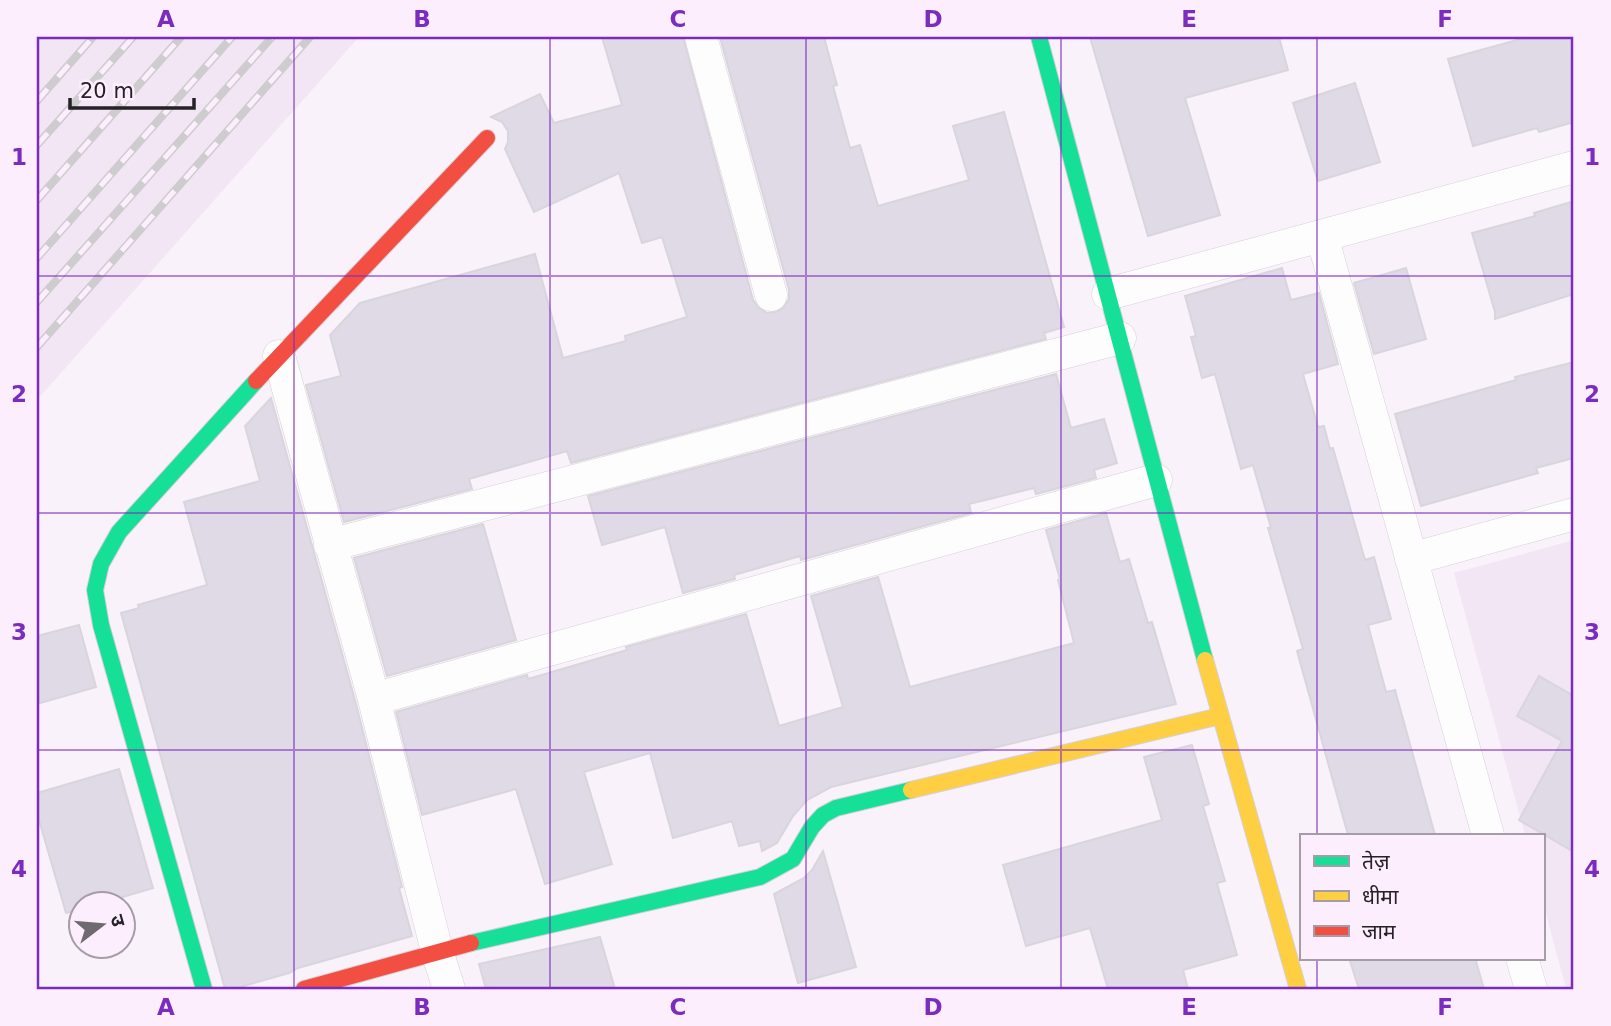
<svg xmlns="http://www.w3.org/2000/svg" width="1611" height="1026" font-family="'DejaVu Sans','Noto Sans Devanagari',sans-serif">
<rect width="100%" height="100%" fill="#f9f2fa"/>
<!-- built -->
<path fill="#f2e5f4" d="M 37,37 L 359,37 L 37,400 Z
M 1574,540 L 1574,989 L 1566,989 L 1543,902 L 1543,835 L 1525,835 L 1454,573 Z"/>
<!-- building -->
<path fill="#dfdae6" stroke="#d9d5dc" stroke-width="2" d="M 602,37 L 683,37 L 753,300 L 759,308 L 767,313 L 776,312 L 784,307 L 789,299 L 789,290 L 720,37 L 824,37 L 837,85 L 833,86 L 850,148 L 860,145 L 878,206 L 969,180 L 953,126 L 1004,112 L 1064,327 L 1044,333 L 1046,339 L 571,463 L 567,451 L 469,479 L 472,489 L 344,522 L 306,385 L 341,376 L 330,335 L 360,303 L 535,254 L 563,358 L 626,341 L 625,336 L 687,317 L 662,237 L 642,243 L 619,173 L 534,212 L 505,149 L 508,142 L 508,131 L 502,122 L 491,117 L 540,94 L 554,123 L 622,105 Z
M 1090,37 L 1279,37 L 1288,70 L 1185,98 L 1220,215 L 1148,236 Z
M 1528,37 L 1574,37 L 1574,122 L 1539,132 L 1537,128 L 1473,146 L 1448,59 Z
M 1355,83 L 1380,162 L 1318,181 L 1293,103 Z
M 1574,201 L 1574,294 L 1495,319 L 1495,312 L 1472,233 L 1535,216 L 1534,213 Z
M 1282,268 L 1291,300 L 1319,293 L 1338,364 L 1303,374 L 1318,427 L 1324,426 L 1330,449 L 1333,448 L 1365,560 L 1374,557 L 1391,619 L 1368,625 L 1386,692 L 1395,690 L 1435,835 L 1348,835 L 1297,651 L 1303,649 L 1268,528 L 1271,528 L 1253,465 L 1241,469 L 1215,374 L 1202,378 L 1191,337 L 1196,336 L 1185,296 Z
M 1406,268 L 1426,339 L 1374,354 L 1354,283 Z
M 1574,362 L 1574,458 L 1536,468 L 1538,473 L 1421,506 L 1395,414 L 1516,380 L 1515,377 Z
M 1056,374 L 1071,428 L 1104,419 L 1117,463 L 1094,470 L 1096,478 L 1036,494 L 1034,488 L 969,504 L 971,513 L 801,560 L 800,556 L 734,575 L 735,579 L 683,593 L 665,527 L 602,545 L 588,496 Z
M 271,398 L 356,704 L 402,887 L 399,888 L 412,936 L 298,968 L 289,973 L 233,989 L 225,989 L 121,613 L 139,608 L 138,605 L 207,585 L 184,502 L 260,481 L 245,426 Z
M 1106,513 L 1120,562 L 1129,559 L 1148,623 L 1152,622 L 1176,704 L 831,787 L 807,800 L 793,816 L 777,843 L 762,851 L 760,841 L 739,846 L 732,821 L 673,838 L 650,753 L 584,772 L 612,864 L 545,884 L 516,789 L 422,815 L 396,712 L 527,675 L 528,679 L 627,650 L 626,647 L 746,614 L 779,726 L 843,707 L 811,596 L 878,577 L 910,687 L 1074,643 L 1058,580 L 1060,579 L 1046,530 Z
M 483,524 L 516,640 L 387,676 L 354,558 Z
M 79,625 L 96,687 L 37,704 L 37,636 Z
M 1539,676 L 1574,696 L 1574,852 L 1519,820 L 1562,741 L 1517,716 Z
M 1192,745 L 1209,804 L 1203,806 L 1225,881 L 1217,883 L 1237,955 L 1183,970 L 1188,989 L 1108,989 L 1090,928 L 1026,946 L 1003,865 L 1162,820 L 1144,757 Z
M 119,769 L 153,888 L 99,904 L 80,904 L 80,909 L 66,913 L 37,813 L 37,793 Z
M 823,851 L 856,967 L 798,983 L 774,894 L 804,878 L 812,870 Z
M 600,937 L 615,989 L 486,989 L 479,964 Z
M 1349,958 L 1475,958 L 1484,989 L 1359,989 Z"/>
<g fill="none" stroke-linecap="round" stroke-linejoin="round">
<!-- street casing -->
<g stroke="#d6d0d6" stroke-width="33">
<path id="street" d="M 701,37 L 771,295
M 1322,236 L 1488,835
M 1108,294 L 1574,167
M 279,356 L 374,699 L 437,951 L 449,989
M 330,545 L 1120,338
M 1411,559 L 1574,514
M 374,699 L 1156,480
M 1522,958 L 1531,989"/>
</g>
<!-- fast casing -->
<g stroke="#d6d0d6" stroke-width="18">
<path id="fast" d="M 1039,37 L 1205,660
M 471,943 L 760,877 L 793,859 L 812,827 L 823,815 L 836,808 L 911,790
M 204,989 L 101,625 L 95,590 L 101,564 L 119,532 L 256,381"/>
</g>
<!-- slow casing -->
<g stroke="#d6d0d6" stroke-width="18">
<path id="slow" d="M 1205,660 L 1298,989
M 911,790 L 1220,716"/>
</g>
<!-- jam casing -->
<g stroke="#d6d0d6" stroke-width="18">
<path id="jam" d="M 256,381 L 487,138
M 304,989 L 471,943"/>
</g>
<!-- street -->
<use href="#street" stroke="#fefdfe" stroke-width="32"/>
<!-- fast -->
<use href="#fast" stroke="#16e098" stroke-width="16"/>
<!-- slow -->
<use href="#slow" stroke="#ffcf43" stroke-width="16"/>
<!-- jam -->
<use href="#jam" stroke="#f24e42" stroke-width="16"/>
<!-- rail casing -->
<g stroke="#cecccf" stroke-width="8">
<path id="rail" d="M 37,101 L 93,37
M 37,145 L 133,37
M 37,200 L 181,37
M 37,258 L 232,37
M 37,302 L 272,37
M 37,347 L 310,37"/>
</g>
<!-- rail -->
<use href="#rail" stroke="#fceefd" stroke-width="5" stroke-dasharray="16" stroke-linecap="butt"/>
</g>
<!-- grid -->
<path fill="none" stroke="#7b2cbf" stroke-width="2" stroke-opacity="0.55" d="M 294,37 L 294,989M 550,37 L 550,989M 806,37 L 806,989M 1061,37 L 1061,989M 1317,37 L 1317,835M 37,276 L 1574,276M 37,513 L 1574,513M 37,750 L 1574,750M 1317,958 L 1317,989"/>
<!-- border -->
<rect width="1611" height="1026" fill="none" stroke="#fceefd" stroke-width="77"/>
<!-- legend -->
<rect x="1300" y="834" width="245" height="126" fill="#fceefd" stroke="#a69ca7" stroke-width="2"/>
<rect x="1314" y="856" width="35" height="10" fill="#16e098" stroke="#a69ca7" stroke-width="2"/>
<text x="1362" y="869" font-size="21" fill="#252126">तेज़</text>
<rect x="1314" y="891" width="35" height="10" fill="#ffcf43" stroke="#a69ca7" stroke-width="2"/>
<text x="1362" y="904" font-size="21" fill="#252126">धीमा</text>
<rect x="1314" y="926" width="35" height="10" fill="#f24e42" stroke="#a69ca7" stroke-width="2"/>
<text x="1362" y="939" font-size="21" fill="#252126">जाम</text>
<!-- north arrow -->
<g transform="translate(102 925) rotate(74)"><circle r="33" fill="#fceefd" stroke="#a69ca7" stroke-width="2"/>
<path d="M0-5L12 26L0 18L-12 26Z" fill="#6f6a70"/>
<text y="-10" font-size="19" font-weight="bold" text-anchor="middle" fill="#252126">उ</text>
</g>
<!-- scale -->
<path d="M70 98v10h124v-10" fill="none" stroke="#252126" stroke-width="3.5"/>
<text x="80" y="98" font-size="21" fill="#252126" stroke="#fceefd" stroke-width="5" paint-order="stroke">20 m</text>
<rect x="38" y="38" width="1534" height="950" fill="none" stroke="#7b2cbf" stroke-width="2.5"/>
<g font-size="23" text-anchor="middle" font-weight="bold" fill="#7b2cbf">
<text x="166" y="27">A</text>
<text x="422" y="27">B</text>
<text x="678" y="27">C</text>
<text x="933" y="27">D</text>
<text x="1189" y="27">E</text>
<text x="1445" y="27">F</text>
<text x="19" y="165">1</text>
<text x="1592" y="165">1</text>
<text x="19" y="402">2</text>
<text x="1592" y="402">2</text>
<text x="19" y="640">3</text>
<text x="1592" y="640">3</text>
<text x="19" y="877">4</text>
<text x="1592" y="877">4</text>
<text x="166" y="1015">A</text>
<text x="422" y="1015">B</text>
<text x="678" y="1015">C</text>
<text x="933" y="1015">D</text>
<text x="1189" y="1015">E</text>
<text x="1445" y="1015">F</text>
</g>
</svg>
